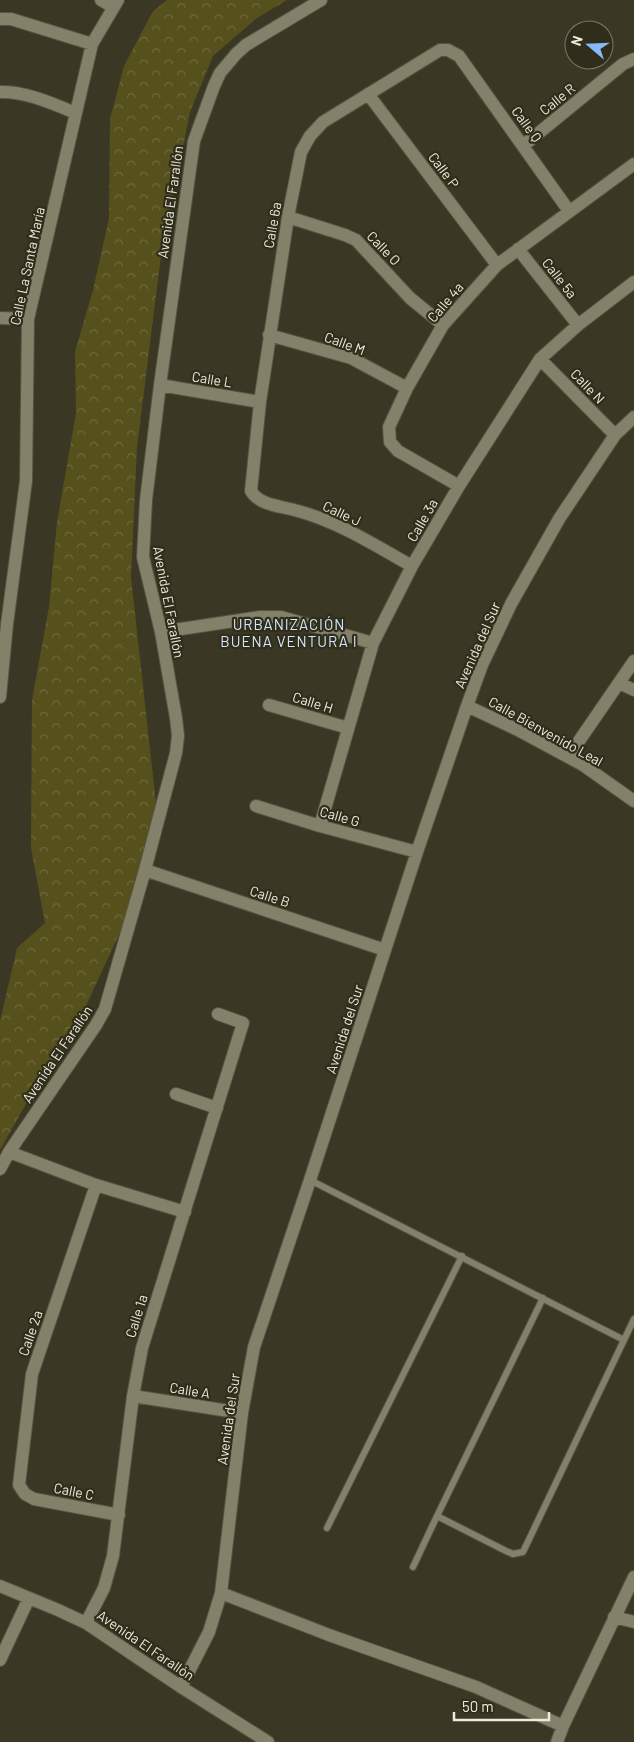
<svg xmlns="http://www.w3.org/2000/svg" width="634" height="1742" font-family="Barlow,sans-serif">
<defs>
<pattern id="forest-crowns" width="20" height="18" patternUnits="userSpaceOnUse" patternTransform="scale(1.25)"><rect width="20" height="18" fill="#56501d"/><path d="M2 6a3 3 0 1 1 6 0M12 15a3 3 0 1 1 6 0" fill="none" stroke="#6e693d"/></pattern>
</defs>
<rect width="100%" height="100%" fill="#3a3824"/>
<!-- forest -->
<path fill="url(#forest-crowns)" d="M 167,0 L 287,0 L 257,18 L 213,56 L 190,112 L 160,263 L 137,447 L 131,577 L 158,822 L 139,891 L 73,1034 L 28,1100 L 0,1150 L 0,1021 L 17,948 L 45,923 L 31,848 L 32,700 L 49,607 L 57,522 L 76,413 L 75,352 L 93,290 L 109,218 L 110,119 L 124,66 L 153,11 Z"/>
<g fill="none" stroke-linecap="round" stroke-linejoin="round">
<!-- lane casing -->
<g stroke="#565442" stroke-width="8">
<path id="lane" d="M 310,1180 L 624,1340
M 437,1516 L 543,1298
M 327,1528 L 462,1256
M 413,1567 L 437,1516 L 506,1551 L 513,1554 L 523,1552 L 634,1319"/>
</g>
<!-- street casing -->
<g stroke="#565442" stroke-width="14">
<path id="street" d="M 101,0 L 113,7
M 0,19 L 11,19 L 92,44
M 0,92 C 25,91 53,104 76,113
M 368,94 L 497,265
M 524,145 L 623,64 L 634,59
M 288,217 L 345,235 L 356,240 L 410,298 L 443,325
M 518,249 L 578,325
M 0,318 L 28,319
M 269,335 L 351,358 L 407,388
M 540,359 L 615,435
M 160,385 L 260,402
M 459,486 L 398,451 L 390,442 L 389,427 L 407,388 L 443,325 L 497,265 L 634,164
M 412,566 C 376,546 339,522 298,511 C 282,506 260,506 251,491 L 260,402 L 288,217 L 301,152 L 310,136 L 323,122 L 440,50 L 448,50 L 459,56 L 569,211
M 161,632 L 260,617 L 281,617 L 373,643
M 619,683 L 634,690
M 0,697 L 7,624 L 26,481 L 28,319 L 92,44 L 118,0
M 269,705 L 348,728
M 467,706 L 518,730 L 583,765 L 634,801
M 568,757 L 634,661
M 256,806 L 320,826 L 417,852
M 320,826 L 373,643 L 412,566 L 459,486 L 540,359 L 578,325 L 634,282
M 145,870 L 385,950
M 176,1094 L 217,1108
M 9,1152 L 96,1185 L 185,1212
M 0,1169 L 9,1152 L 96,1025 L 105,1009 L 145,870 L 176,753 L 178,736 L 176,718 L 161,632 L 143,557 L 146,500 L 160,385 L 194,141 L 214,86 L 220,73 L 236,54 L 246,45 L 321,0
M 96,1185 L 32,1374 L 19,1485 L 25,1494 L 34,1499 L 119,1515
M 133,1396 L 242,1413
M 0,1586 L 58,1610 L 86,1623 L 181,1687 L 268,1742
M 221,1593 L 329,1635 L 476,1687 L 563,1726
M 614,1617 L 634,1622
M 86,1623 L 104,1588 L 113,1556 L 133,1396 L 142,1348 L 243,1023 L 218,1014
M 0,1660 L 29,1598
M 181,1687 L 209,1632 L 221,1593 L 242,1413 L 254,1347 L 310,1180 L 417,852 L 467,706 L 482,665 L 511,604 L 559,519 L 615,435 L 634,417
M 557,1742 L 563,1726 L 634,1577"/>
</g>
<!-- lane -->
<use href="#lane" stroke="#83816a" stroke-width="6"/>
<!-- street -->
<use href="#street" stroke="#83816a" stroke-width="12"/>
</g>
<g text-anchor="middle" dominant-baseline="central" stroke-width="4.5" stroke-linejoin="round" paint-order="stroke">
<!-- street labels -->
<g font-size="14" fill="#ebeadd" stroke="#302e1a">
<text transform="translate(557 99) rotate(-39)">Calle R</text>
<text transform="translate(527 124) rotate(54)">Calle Q</text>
<text transform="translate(444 170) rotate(53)">Calle P</text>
<text transform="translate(170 202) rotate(-82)">Avenida El Farallón</text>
<text transform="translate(272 225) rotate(-80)">Calle 6a</text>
<text transform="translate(384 248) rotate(46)">Calle O</text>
<text transform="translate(27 266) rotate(-78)">Calle La Santa María</text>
<text transform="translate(560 278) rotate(52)">Calle 5a</text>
<text transform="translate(445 302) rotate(-50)">Calle 4a</text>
<text transform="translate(345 343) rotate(20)">Calle M</text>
<text transform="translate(212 379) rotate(9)">Calle L</text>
<text transform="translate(588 386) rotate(46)">Calle N</text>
<text transform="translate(342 513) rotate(25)">Calle J</text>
<text transform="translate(422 520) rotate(-60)">Calle 3a</text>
<text transform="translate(169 602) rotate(79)">Avenida El Farallón</text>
<text transform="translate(477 645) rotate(-66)">Avenida del Sur</text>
<text transform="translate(313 702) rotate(17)">Calle H</text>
<text transform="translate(546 731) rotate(29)">Calle Bienvenido Leal</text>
<text transform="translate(340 816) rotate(16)">Calle G</text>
<text transform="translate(270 896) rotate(18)">Calle B</text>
<text transform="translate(344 1029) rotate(-72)">Avenida del Sur</text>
<text transform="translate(57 1054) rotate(-56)">Avenida El Farallón</text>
<text transform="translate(136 1316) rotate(-73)">Calle 1a</text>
<text transform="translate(30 1333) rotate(-71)">Calle 2a</text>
<text transform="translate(190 1390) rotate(9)">Calle A</text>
<text transform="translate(228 1419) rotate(-82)">Avenida del Sur</text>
<text transform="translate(74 1491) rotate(11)">Calle C</text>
<text transform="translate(146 1645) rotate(34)">Avenida El Farallón</text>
</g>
<!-- neighbourhood labels -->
<g font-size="15" letter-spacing="1" fill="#d2e6ff" stroke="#302e1a">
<text x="289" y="624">URBANIZACIÓN<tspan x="289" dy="17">BUENA VENTURA I</tspan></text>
</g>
</g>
<!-- north arrow -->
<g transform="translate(589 45) rotate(289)"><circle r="24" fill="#302e1a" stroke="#7b7968"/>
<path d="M0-4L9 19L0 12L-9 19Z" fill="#85bbfb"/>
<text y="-8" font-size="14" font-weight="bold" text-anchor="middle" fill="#ebeadd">N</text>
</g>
<!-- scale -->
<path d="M454 1712v8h95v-8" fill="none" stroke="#ebeadd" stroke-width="2.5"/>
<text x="462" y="1712" font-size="15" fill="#ebeadd" stroke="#302e1a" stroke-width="4" paint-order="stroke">50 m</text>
</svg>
